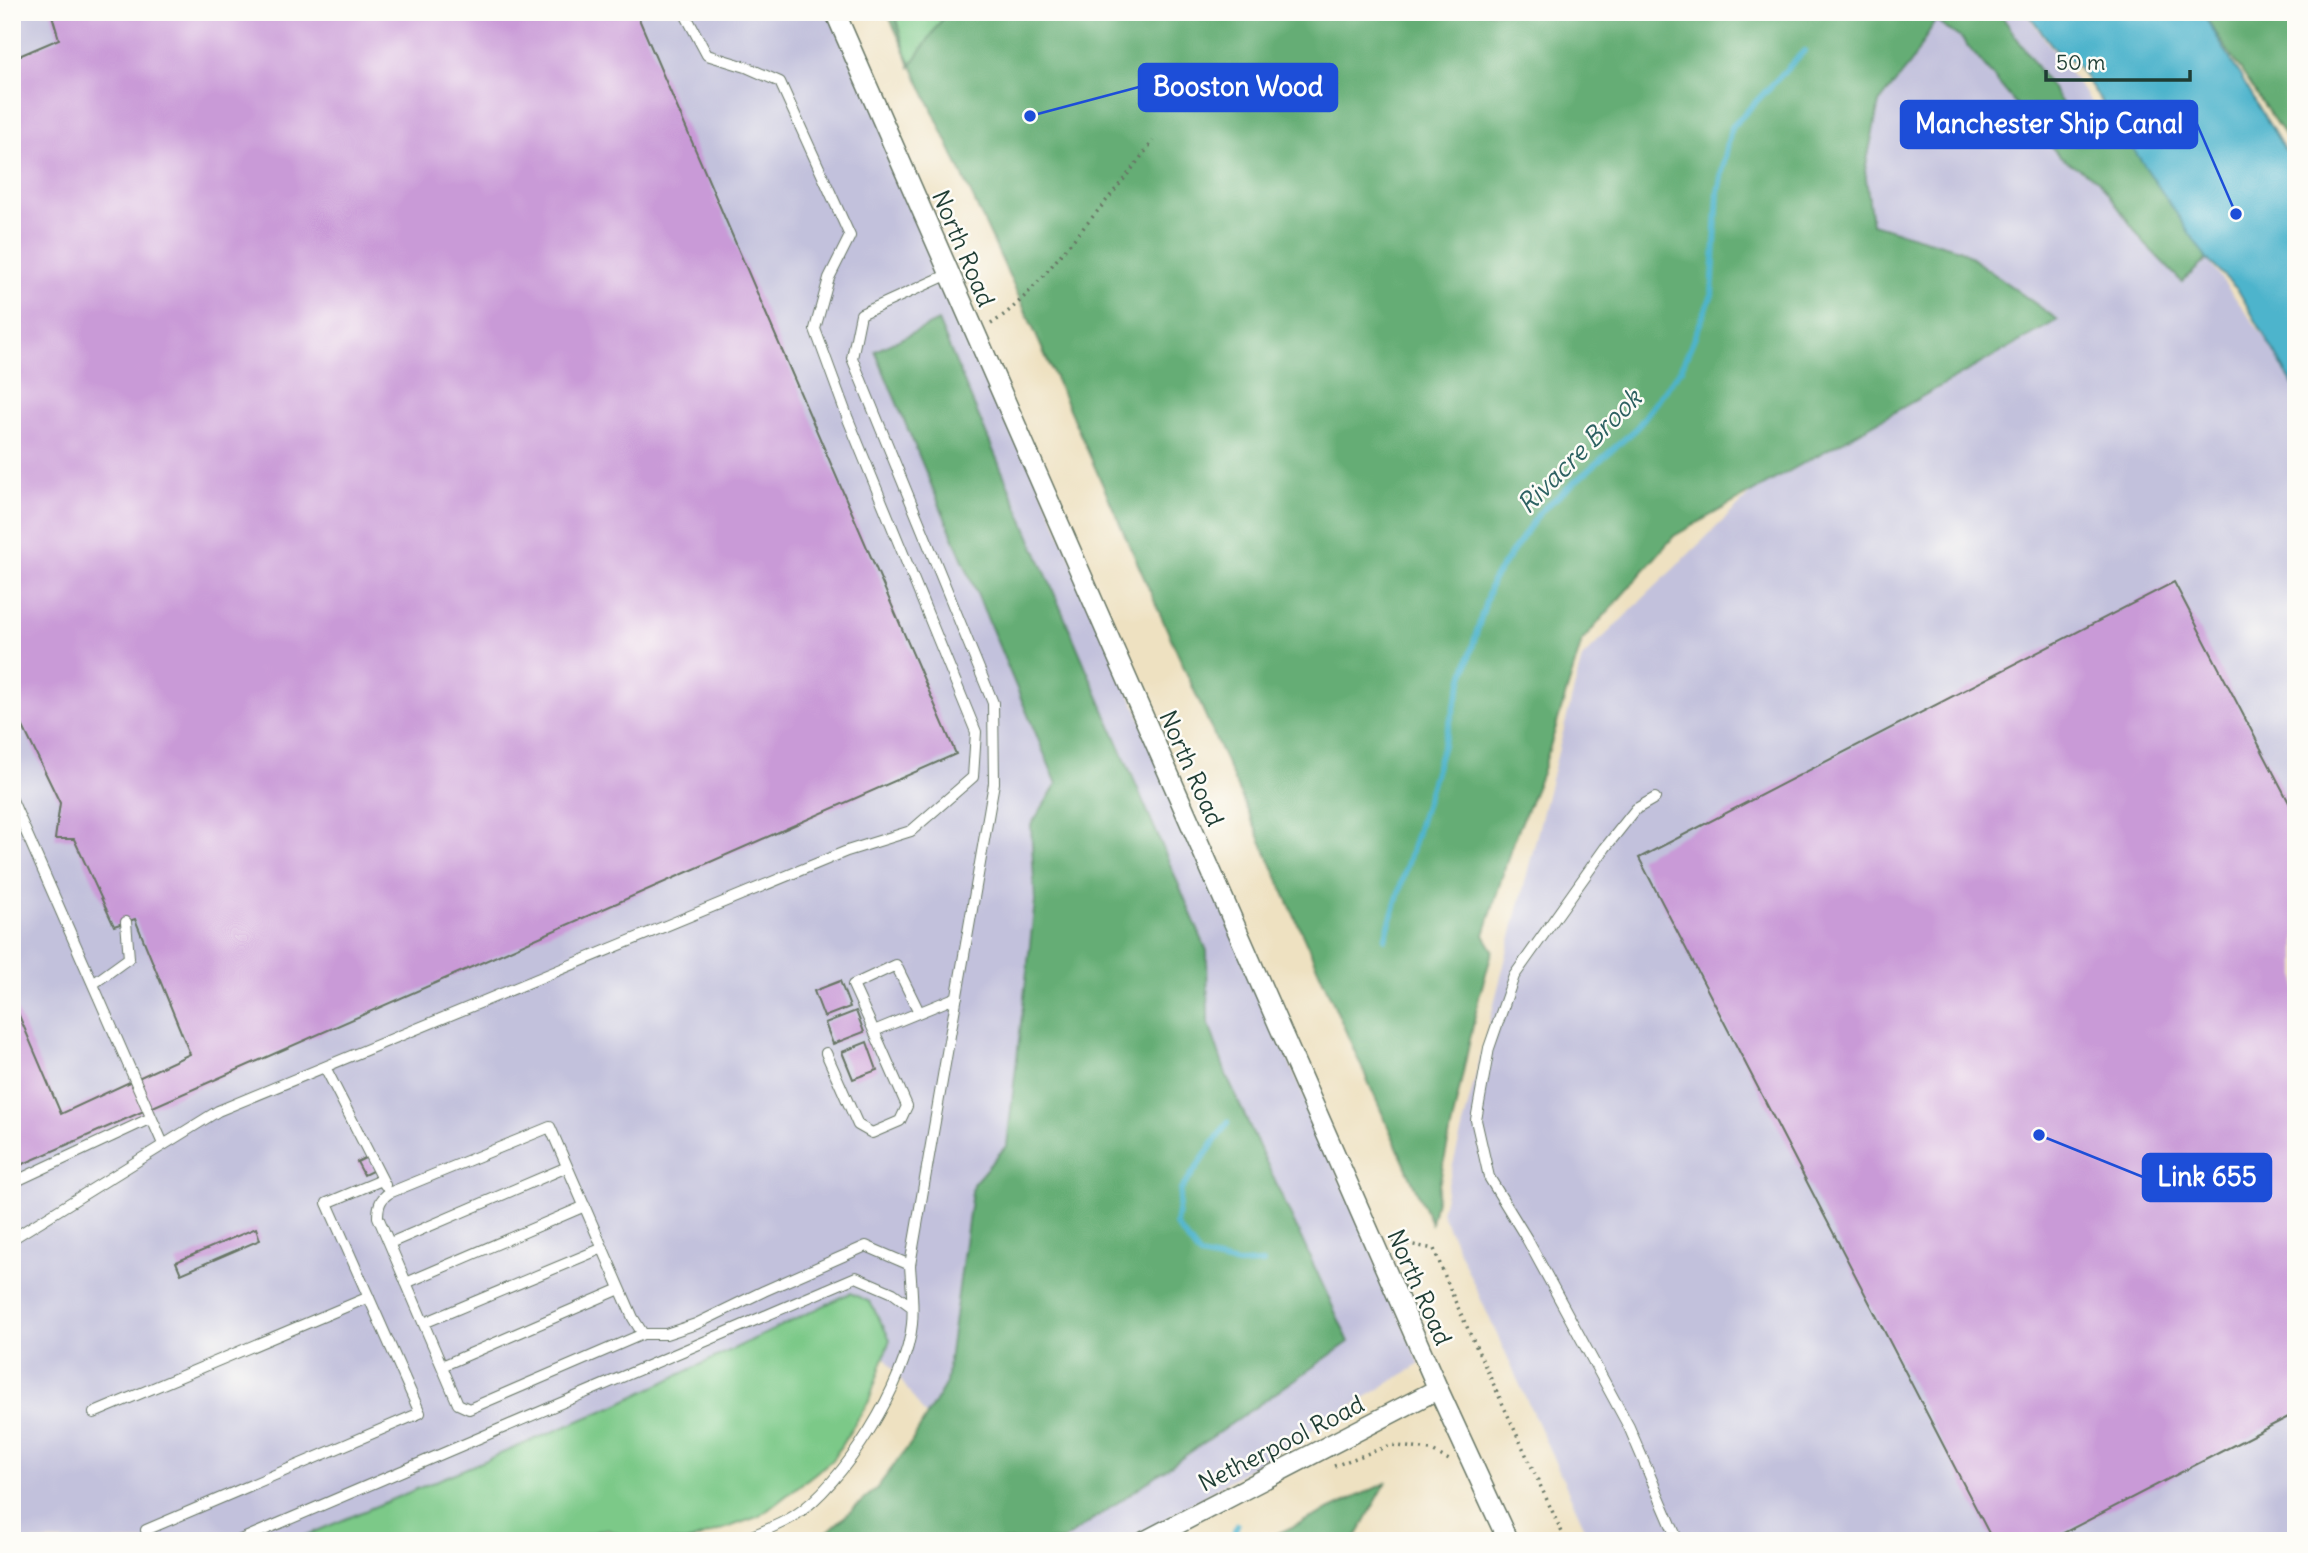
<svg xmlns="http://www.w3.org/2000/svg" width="2308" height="1553" font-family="Delius,sans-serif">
<rect width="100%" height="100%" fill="#fdfcf7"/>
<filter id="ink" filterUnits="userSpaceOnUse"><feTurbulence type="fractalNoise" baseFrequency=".0143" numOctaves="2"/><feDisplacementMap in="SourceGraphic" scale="14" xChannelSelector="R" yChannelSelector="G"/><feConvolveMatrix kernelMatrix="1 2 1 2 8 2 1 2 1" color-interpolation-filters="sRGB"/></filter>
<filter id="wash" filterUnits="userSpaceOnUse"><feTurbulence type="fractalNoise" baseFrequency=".00686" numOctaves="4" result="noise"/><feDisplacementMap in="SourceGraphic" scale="28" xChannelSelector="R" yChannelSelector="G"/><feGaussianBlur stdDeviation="1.57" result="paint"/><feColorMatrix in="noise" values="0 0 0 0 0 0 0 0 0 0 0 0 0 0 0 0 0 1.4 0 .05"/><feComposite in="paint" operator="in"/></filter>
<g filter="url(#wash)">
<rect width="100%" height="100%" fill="#eee1c1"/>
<!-- industrial -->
<path fill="#c2c1dc" d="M 12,12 L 835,12 L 1420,1364 L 1130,1541 L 1014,1541 L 848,1305 L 304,1541 L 12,1541 Z
M 1924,12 L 2025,12 L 2267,341 L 2296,390 L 2296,1541 L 1591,1541 L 1441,1212 L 1582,658 L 1806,440 L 1865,92 Z"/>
<!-- green -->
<path fill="#7cc988" stroke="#4e835e" stroke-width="2" d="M 894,12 L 947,12 L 910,67 Z
M 850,1293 L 870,1302 L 890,1339 L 869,1401 L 832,1460 L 760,1516 L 690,1541 L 634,1541 L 606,1529 L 573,1538 L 570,1541 L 293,1541 L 612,1407 Z"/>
<!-- forest -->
<path fill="#65ad74" stroke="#427554" stroke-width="2" d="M 887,12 L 894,12 L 910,67 L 947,12 L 1999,12 L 2075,122 L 2105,106 L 2207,259 L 2182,282 L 2145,244 L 2098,180 L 2060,157 L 1962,39 L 1935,21 L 1911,63 L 1879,103 L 1865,170 L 1872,224 L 1959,249 L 2058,320 L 1674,536 L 1582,641 L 1542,773 L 1511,848 L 1484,935 L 1493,950 L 1479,997 L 1431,1223 L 1025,310 Z
M 2208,12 L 2296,12 L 2296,153 L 2204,15 Z
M 938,321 L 1207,951 L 1208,1021 L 1227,1077 L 1349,1342 L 1062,1541 L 817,1541 L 876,1489 L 911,1443 L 946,1383 L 973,1184 L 1007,1145 L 1035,901 L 1031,825 L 1057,784 L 875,351 Z
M 1386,1483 L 1354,1541 L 1262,1541 Z"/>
<!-- water -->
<path fill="#4db4cc" stroke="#367880" stroke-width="2" d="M 2027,12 L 2202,12 L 2296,169 L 2296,390 L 2238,290 L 2207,259 L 2075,62 L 2060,56 Z"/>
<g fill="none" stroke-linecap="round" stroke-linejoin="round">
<!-- stream -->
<path stroke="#4db4cc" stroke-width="6" d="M 1385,939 L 1492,581 L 1540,512 L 1635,430 L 1681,369 L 1712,295 L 1718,192 L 1731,128 L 1804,51
M 1228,1122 L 1181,1190 L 1176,1225 L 1200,1256 L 1238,1264 L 1263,1263
M 1232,1541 L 1237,1525"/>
</g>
<g id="blocks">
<!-- building -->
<path fill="#c99ad7" d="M 51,12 L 636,12 L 956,754 L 12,1169 L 12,999 L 61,1114 L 190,1054 L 135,919 L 114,926 L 74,839 L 55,839 L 60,803 L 12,704 L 12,59 L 59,39 Z
M 2174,582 L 2296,816 L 2296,1413 L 2048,1541 L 1993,1541 L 1639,858 Z
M 840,981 L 850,1007 L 824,1017 L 814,991 Z
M 856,1011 L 864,1032 L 833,1044 L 825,1023 Z
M 867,1042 L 877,1070 L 853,1079 L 842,1052 Z
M 367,1157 L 374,1170 L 364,1175 L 357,1162 Z
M 256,1228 L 260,1240 L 181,1274 L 176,1262 Z"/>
</g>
</g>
<g filter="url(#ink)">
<use href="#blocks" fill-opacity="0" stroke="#677665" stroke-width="2"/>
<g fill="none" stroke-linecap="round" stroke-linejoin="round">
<!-- service casing -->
<g stroke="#677665" stroke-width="12">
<path id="service" d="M 1655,798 L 1636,809 L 1605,848 L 1514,976 L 1489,1048 L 1476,1120 L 1489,1177 L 1527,1239 L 1629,1427 L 1678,1541
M 12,800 L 163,1144
M 93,984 L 129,958 L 126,922
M 874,1031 L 853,985 L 896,965 L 919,1012
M 826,1053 L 858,1125 L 872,1133 L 900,1121 L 907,1106 L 874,1031 L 957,997
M 325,1067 L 385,1185
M 12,1183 L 151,1118
M 12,1239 L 218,1111 L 847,851 L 911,831 L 973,777 L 976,732 L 848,419 L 815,329 L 829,278 L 850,236 L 780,82 L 746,67 L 707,55 L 684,12
M 390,1243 L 567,1167
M 910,1265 L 994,783 L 993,703 L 852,358 L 861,314 L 949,274
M 406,1283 L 585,1206
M 424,1323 L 603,1248
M 643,1334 L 469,1409 L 458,1404 L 378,1217 C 378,1206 380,1199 389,1193 L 550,1127 L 633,1318 L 643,1334 L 666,1334 L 696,1324 L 764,1291 L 866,1246 L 910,1265 C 911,1284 914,1305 912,1324 C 907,1382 843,1485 794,1516 C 777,1527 757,1533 740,1541
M 442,1366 L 620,1289
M 94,1413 L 369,1297
M 146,1530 L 420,1413 L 327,1203 L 382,1180
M 238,1541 L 856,1277 L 893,1293 L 912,1307"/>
</g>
<!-- minor casing -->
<g stroke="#677665" stroke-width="22">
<path id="minor" d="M 835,12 L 1438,1389 L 1508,1541
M 1145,1541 L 1438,1389"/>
</g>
<!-- path -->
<path stroke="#677665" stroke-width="3.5" stroke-dasharray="2 5" stroke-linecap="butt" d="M 991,324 C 1021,305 1045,274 1067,247 C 1097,212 1126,178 1153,141
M 1393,1241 L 1434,1249 L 1455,1301 L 1566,1541
M 1334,1466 L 1391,1445 L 1430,1450 L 1449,1460"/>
<!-- service -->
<use href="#service" stroke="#fff" stroke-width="10"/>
<!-- minor -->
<use href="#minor" stroke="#fff" stroke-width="19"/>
</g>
</g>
<g text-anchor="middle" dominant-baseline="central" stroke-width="5" stroke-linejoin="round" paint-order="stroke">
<!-- street labels -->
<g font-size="24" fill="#1f3d34" stroke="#fdfcf7">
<text transform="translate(964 248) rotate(67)">North Road</text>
<text transform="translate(1192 768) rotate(66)">North Road</text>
<text transform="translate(1420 1287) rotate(66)">North Road</text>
<text transform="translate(1281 1443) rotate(-27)">Netherpool Road</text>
</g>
<!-- water labels -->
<g font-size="26" font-style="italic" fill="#2d6162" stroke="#fdfcf7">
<text transform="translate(1579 451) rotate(-45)">Rivacre Brook</text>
</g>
</g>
<!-- callouts -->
<path fill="none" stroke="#1d4ed8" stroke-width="2.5" d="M1030 116L1139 87M2236 214L2197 124M2039 1135L2143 1177"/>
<g fill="#1d4ed8" stroke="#fdfcf7" stroke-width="2.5">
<circle cx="1030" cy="116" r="7"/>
<circle cx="2236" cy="214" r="7"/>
<circle cx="2039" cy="1135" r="7"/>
</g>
<g fill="#1d4ed8" stroke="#1d4ed8" stroke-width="2.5">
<rect x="1139" y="64" width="198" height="47" rx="7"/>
<rect x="1901" y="101" width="296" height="47" rx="7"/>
<rect x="2143" y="1154" width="128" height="47" rx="7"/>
</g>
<g font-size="26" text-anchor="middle" font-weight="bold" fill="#fff">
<text x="1238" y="96">Booston Wood</text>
<text x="2049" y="133">Manchester Ship Canal</text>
<text x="2207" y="1186">Link 655</text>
</g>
<!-- margin -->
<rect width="2308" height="1553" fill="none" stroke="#fdfcf7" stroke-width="42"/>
<!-- scale -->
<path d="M2046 70v10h144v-10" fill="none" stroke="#1f3d34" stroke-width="3.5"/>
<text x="2056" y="70" font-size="21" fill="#1f3d34" stroke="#fdfcf7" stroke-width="5" paint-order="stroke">50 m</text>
</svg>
